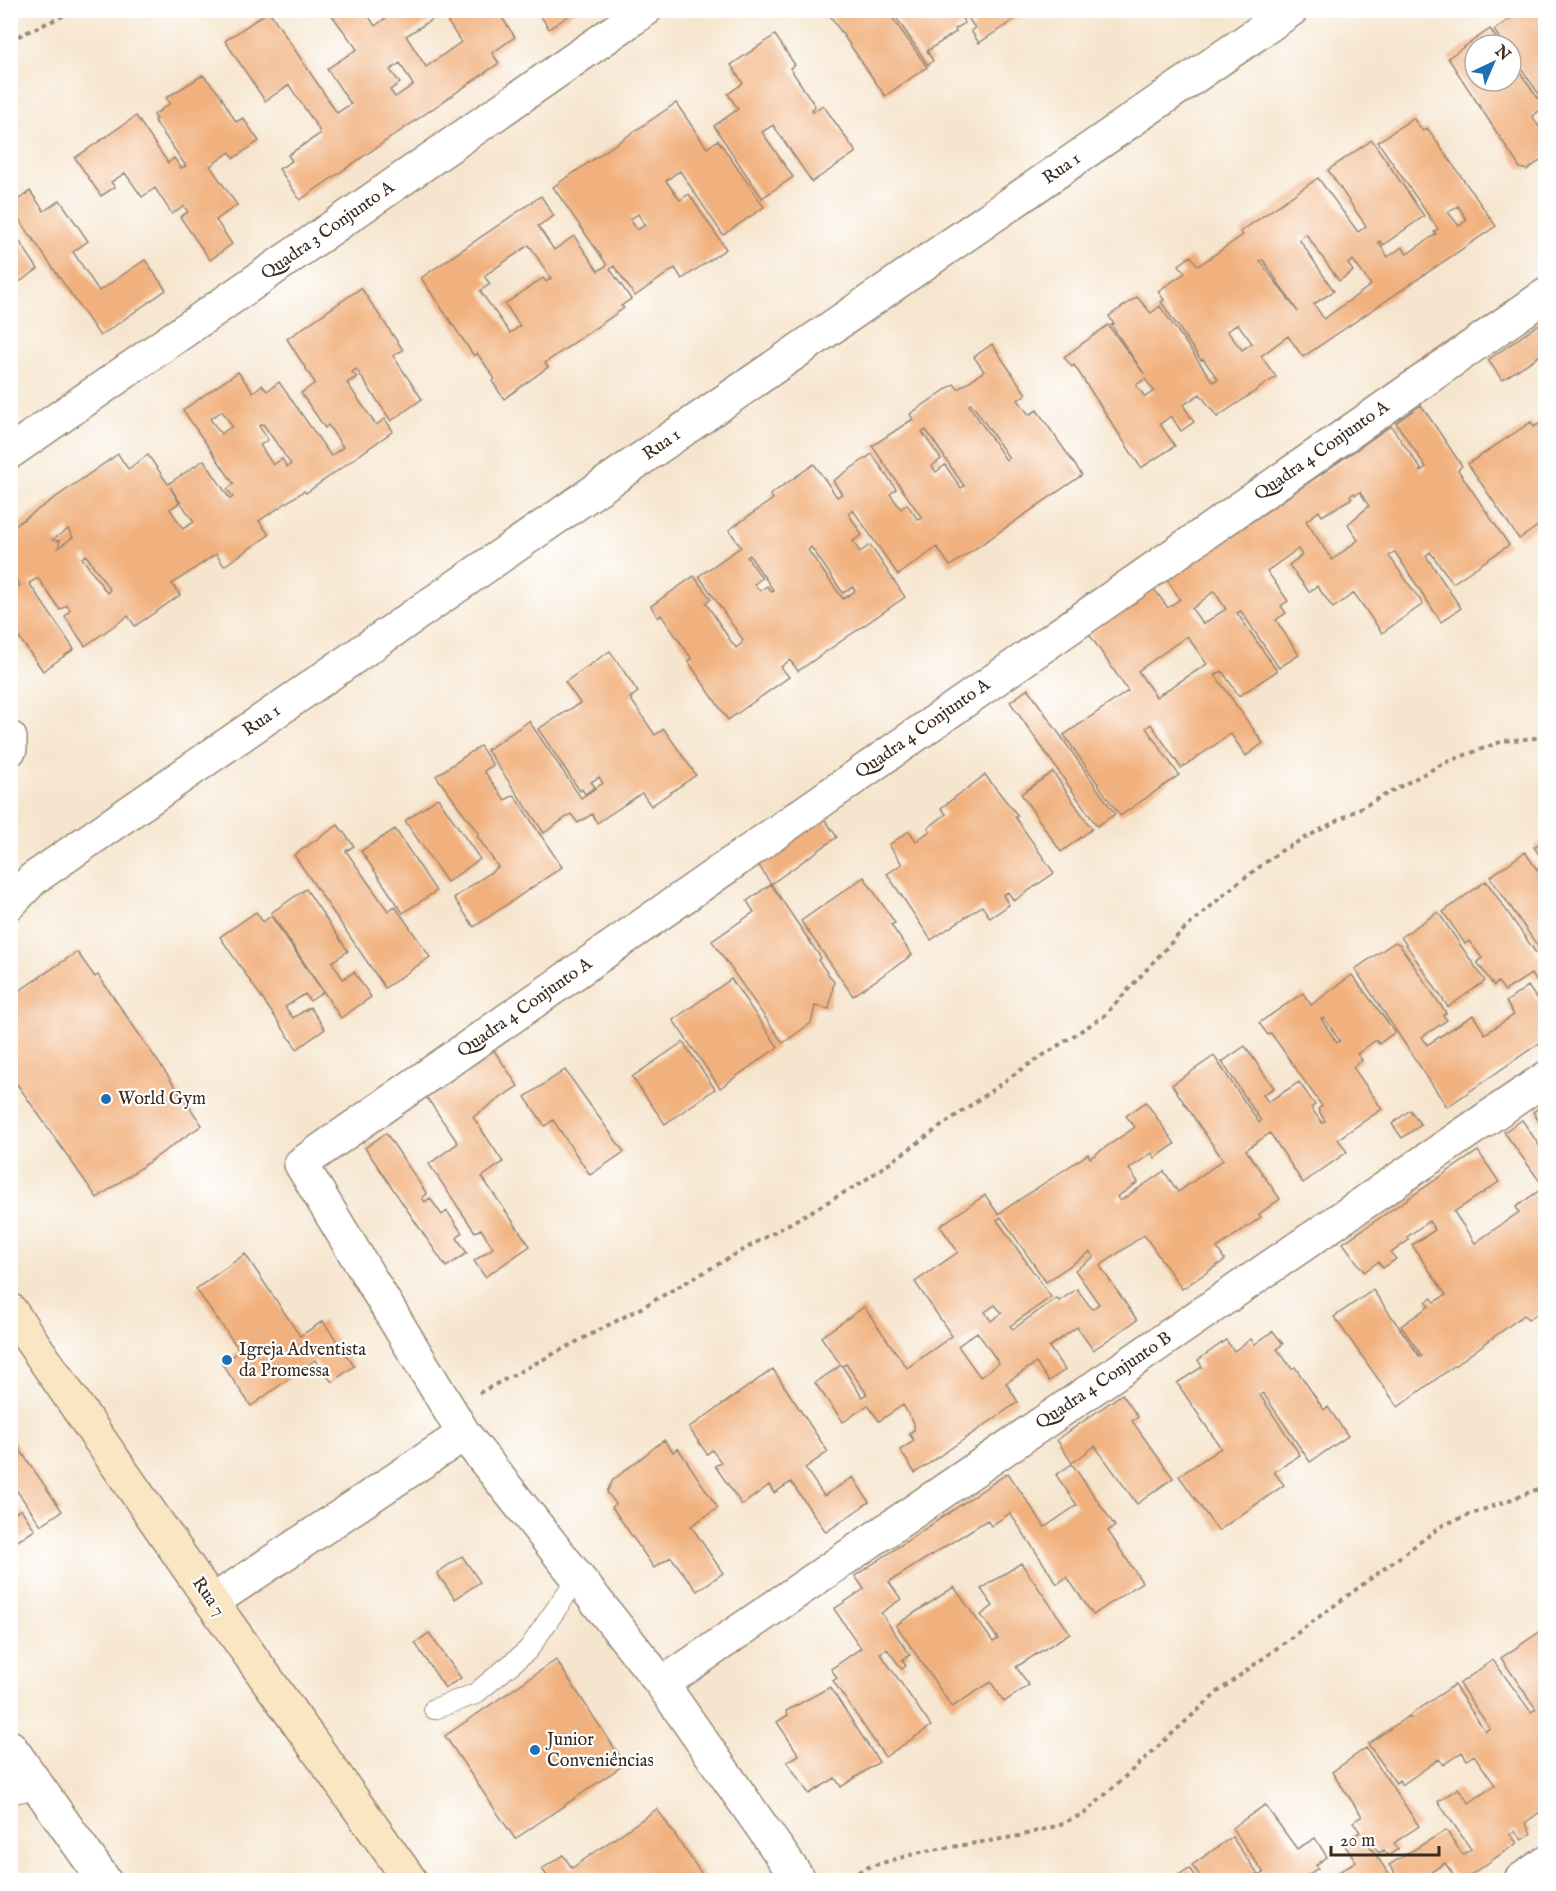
<svg xmlns="http://www.w3.org/2000/svg" width="1556" height="1891" font-family="'IM FELL English',serif">
<rect width="100%" height="100%" fill="#fff"/>
<filter id="ink" filterUnits="userSpaceOnUse"><feTurbulence type="fractalNoise" baseFrequency=".0167" numOctaves="2"/><feDisplacementMap in="SourceGraphic" scale="12" xChannelSelector="R" yChannelSelector="G"/><feConvolveMatrix kernelMatrix="1 2 1 2 8 2 1 2 1" color-interpolation-filters="sRGB"/></filter>
<filter id="wash" filterUnits="userSpaceOnUse"><feTurbulence type="fractalNoise" baseFrequency=".008" numOctaves="4" result="noise"/><feDisplacementMap in="SourceGraphic" scale="24" xChannelSelector="R" yChannelSelector="G"/><feGaussianBlur stdDeviation="1.35" result="paint"/><feColorMatrix in="noise" values="0 0 0 0 0 0 0 0 0 0 0 0 0 0 0 0 0 1.4 0 .05"/><feComposite in="paint" operator="in"/></filter>
<g filter="url(#wash)">
<rect width="100%" height="100%" fill="#f6e5ce"/>
<g id="blocks">
<!-- building -->
<path fill="#f1b17e" fill-rule="evenodd" d="M 328,10 L 365,10 L 375,26 L 394,12 L 393,10 L 497,10 L 515,37 L 492,53 L 499,63 L 300,200 L 279,169 L 292,161 L 288,155 L 320,134 L 318,128 L 289,85 L 265,101 L 225,41 L 269,11 L 337,113 L 351,104 L 327,69 L 357,49 ZM 442,13 L 461,42 L 426,67 L 406,36 ZM 400,63 L 413,85 L 395,97 L 390,90 L 400,83 L 390,70 Z
M 537,10 L 577,10 L 549,29 Z
M 826,10 L 887,10 L 927,67 L 885,96 Z
M 891,10 L 957,10 L 965,23 L 955,29 L 956,32 L 927,51 L 933,61 L 928,65 Z
M 963,10 L 1022,10 L 1024,13 L 979,43 L 971,31 L 975,28 Z
M 1523,10 L 1539,10 L 1545,20 L 1545,98 L 1543,95 L 1541,97 L 1511,54 L 1511,45 L 1504,45 L 1494,30 Z
M 1490,29 L 1501,45 L 1475,45 L 1475,81 L 1511,81 L 1511,59 L 1541,103 L 1545,100 L 1545,107 L 1532,116 L 1545,136 L 1545,157 L 1527,170 L 1520,168 L 1448,58 Z
M 775,35 L 795,65 L 790,68 L 815,106 L 812,109 L 813,112 L 823,105 L 856,152 L 812,182 L 773,125 L 762,132 L 793,177 L 762,198 L 714,126 L 738,109 L 728,94 L 743,83 L 731,65 Z
M 203,75 L 219,93 L 236,122 L 243,118 L 259,141 L 234,158 L 230,152 L 210,166 L 237,205 L 216,220 L 232,244 L 210,260 L 180,217 L 188,212 L 184,206 L 172,214 L 155,188 L 142,197 L 125,173 L 111,182 L 115,187 L 101,196 L 75,158 L 136,116 L 168,163 L 174,158 L 181,168 L 186,166 L 154,120 L 156,119 L 154,115 L 170,103 L 166,98 Z
M 676,103 L 707,148 L 718,140 L 764,207 L 723,235 L 680,171 L 675,174 L 666,181 L 680,200 L 689,194 L 726,249 L 682,279 L 675,268 L 635,296 L 614,266 L 610,269 L 631,299 L 621,306 L 624,308 L 545,363 L 548,367 L 504,399 L 492,381 L 495,379 L 477,353 L 474,356 L 421,278 L 541,196 L 554,216 L 538,226 L 554,250 L 574,236 L 598,271 L 607,265 L 553,187 ZM 638,214 L 645,225 L 637,230 L 630,219 ZM 529,245 L 551,278 L 546,282 L 543,278 L 505,304 L 520,326 L 510,333 L 480,291 L 490,284 L 484,276 Z
M 1413,118 L 1423,131 L 1427,128 L 1496,226 L 1303,357 L 1288,336 L 1261,356 L 1276,377 L 1217,417 L 1200,394 L 1183,405 L 1194,422 L 1181,431 L 1171,416 L 1160,424 L 1175,446 L 1141,468 L 1074,365 L 1072,367 L 1064,357 L 1108,325 L 1145,375 L 1111,325 L 1114,324 L 1109,316 L 1137,297 L 1151,313 L 1160,306 L 1213,382 L 1218,379 L 1203,359 L 1201,360 L 1161,302 L 1164,300 L 1158,291 L 1185,273 L 1179,265 L 1191,256 L 1198,266 L 1243,235 L 1240,232 L 1318,178 L 1358,232 L 1366,226 L 1328,170 L 1372,140 L 1424,216 L 1383,245 L 1380,241 L 1378,242 L 1388,257 L 1402,247 L 1407,254 L 1436,234 L 1434,232 L 1438,229 L 1378,142 ZM 1458,206 L 1467,220 L 1459,226 L 1448,212 ZM 1306,234 L 1339,281 L 1353,271 L 1348,264 L 1353,260 L 1371,285 L 1324,319 L 1314,304 L 1334,291 L 1299,239 ZM 1263,260 L 1298,312 L 1260,261 ZM 1238,324 L 1252,343 L 1242,350 L 1227,331 ZM 1145,379 L 1154,391 L 1145,397 L 1136,385 Z
M 30,191 L 44,211 L 60,200 L 88,241 L 73,252 L 99,291 L 145,260 L 166,290 L 100,336 L 10,206 Z
M 10,227 L 38,269 L 15,285 L 10,278 Z
M 361,288 L 403,350 L 393,356 L 422,399 L 391,421 L 356,369 L 352,372 L 357,377 L 347,383 L 376,425 L 385,419 L 393,431 L 306,493 L 304,491 L 259,521 L 269,535 L 224,566 L 216,554 L 172,584 L 180,595 L 135,626 L 128,616 L 85,646 L 65,617 L 70,610 L 67,605 L 60,610 L 38,578 L 29,583 L 74,649 L 43,671 L 10,625 L 10,593 L 20,585 L 10,571 L 10,529 L 118,454 L 128,469 L 148,455 L 168,484 L 204,460 L 230,499 L 233,497 L 227,489 L 234,484 L 183,410 L 238,372 L 253,392 L 262,385 L 267,391 L 279,382 L 331,456 L 343,447 L 328,425 L 325,428 L 301,393 L 315,383 L 287,339 ZM 222,411 L 232,426 L 221,434 L 210,419 ZM 263,424 L 291,464 L 287,467 L 282,459 L 273,465 L 260,445 L 268,440 L 259,426 ZM 170,487 L 194,522 L 183,529 L 170,509 L 179,503 ZM 68,529 L 73,537 L 58,548 L 60,541 L 52,540 ZM 86,555 L 110,590 L 107,593 L 82,558 Z
M 1545,320 L 1545,352 L 1502,380 L 1488,360 Z
M 992,344 L 1026,394 L 1018,400 L 1029,415 L 1037,410 L 1082,475 L 950,566 L 937,547 L 898,575 L 853,510 L 848,513 L 862,535 L 853,541 L 860,552 L 870,545 L 905,597 L 798,671 L 790,660 L 781,667 L 789,677 L 728,720 L 688,661 L 692,659 L 661,615 L 658,618 L 651,606 L 694,576 L 711,599 L 706,603 L 728,637 L 736,648 L 741,644 L 743,640 L 699,576 L 741,547 L 729,530 L 773,499 L 770,495 L 814,464 L 837,497 L 842,494 L 833,481 L 872,454 L 896,489 L 890,494 L 901,509 L 907,504 L 918,520 L 922,518 L 872,446 L 913,419 L 910,414 L 954,384 L 958,389 L 984,371 L 974,357 ZM 971,403 L 1009,458 L 1006,460 L 969,405 ZM 926,430 L 964,486 L 961,488 L 945,465 L 936,472 L 932,466 L 941,459 L 922,432 ZM 811,547 L 843,593 L 853,587 L 855,591 L 843,599 L 808,550 ZM 749,555 L 774,591 L 772,592 L 767,586 L 760,591 L 754,584 L 762,578 L 747,557 Z
M 1421,405 L 1462,466 L 1458,470 L 1509,545 L 1453,583 L 1430,552 L 1426,556 L 1461,608 L 1441,622 L 1395,552 L 1389,556 L 1423,604 L 1382,633 L 1354,593 L 1333,608 L 1317,586 L 1309,592 L 1289,565 L 1302,555 L 1298,549 L 1267,571 L 1288,601 L 1281,606 L 1286,613 L 1276,620 L 1299,655 L 1279,668 L 1241,611 L 1237,613 L 1277,671 L 1239,696 L 1222,671 L 1215,675 L 1263,743 L 1246,756 L 1231,734 L 1181,768 L 1151,724 L 1146,728 L 1179,775 L 1120,816 L 1064,735 L 1128,691 L 1089,634 L 1154,589 L 1168,608 L 1180,599 L 1167,580 L 1391,426 L 1421,469 L 1419,472 L 1426,467 L 1396,423 ZM 1360,492 L 1369,506 L 1348,524 L 1358,540 L 1332,560 L 1306,521 L 1319,511 L 1322,516 L 1352,498 L 1350,496 L 1354,493 L 1355,495 ZM 1214,591 L 1226,609 L 1203,624 L 1192,609 ZM 1187,636 L 1207,664 L 1156,697 L 1138,671 Z
M 1545,420 L 1545,521 L 1519,539 L 1468,464 L 1531,422 L 1534,427 Z
M 610,651 L 638,692 L 630,698 L 655,735 L 664,729 L 696,775 L 651,806 L 642,793 L 597,823 L 592,814 L 578,823 L 571,814 L 544,833 L 487,750 L 529,721 L 581,798 L 603,783 L 599,777 L 591,782 L 595,787 L 585,794 L 582,789 L 580,791 L 538,729 L 580,703 L 565,682 Z
M 1028,689 L 1115,814 L 1097,826 L 1010,702 Z
M 480,746 L 493,765 L 484,771 L 505,800 L 514,795 L 562,867 L 474,927 L 454,898 L 498,867 L 477,836 L 479,834 L 436,776 Z
M 1053,772 L 1092,829 L 1061,852 L 1021,794 Z
M 985,775 L 1018,816 L 1015,817 L 1054,873 L 1014,901 L 1008,892 L 1003,895 L 1009,905 L 990,918 L 982,906 L 931,940 L 887,874 L 902,864 L 889,845 L 909,831 L 916,841 L 930,831 L 928,828 L 946,814 L 941,808 Z
M 438,798 L 480,859 L 447,882 L 405,821 Z
M 823,817 L 837,837 L 771,884 L 757,863 Z
M 338,825 L 354,846 L 346,851 L 388,911 L 395,906 L 430,957 L 385,988 L 294,855 Z
M 395,829 L 436,891 L 403,913 L 361,851 Z
M 1545,840 L 1545,864 L 1534,847 Z
M 1525,852 L 1545,881 L 1545,943 L 1539,948 L 1490,877 Z
M 864,877 L 895,923 L 891,925 L 912,955 L 853,996 L 801,921 Z
M 1486,881 L 1545,966 L 1545,974 L 1536,980 L 1531,974 L 1505,991 L 1498,982 L 1494,986 L 1477,962 L 1482,958 L 1469,941 L 1465,944 L 1443,912 Z
M 771,884 L 821,958 L 818,960 L 834,982 L 829,1009 L 815,1006 L 811,1023 L 783,1043 L 712,941 L 754,912 L 747,901 Z
M 306,889 L 348,951 L 332,962 L 343,979 L 354,972 L 371,997 L 341,1018 L 271,913 Z
M 256,912 L 263,922 L 271,916 L 323,992 L 310,1001 L 305,994 L 285,1007 L 293,1018 L 310,1007 L 325,1029 L 297,1049 L 220,937 Z
M 1438,912 L 1485,981 L 1448,1007 L 1401,937 Z
M 1395,942 L 1399,944 L 1446,1013 L 1443,1015 L 1447,1020 L 1422,1037 L 1427,1045 L 1473,1015 L 1485,1034 L 1514,1015 L 1506,1002 L 1528,986 L 1541,1005 L 1545,1002 L 1545,1039 L 1447,1107 L 1355,969 Z
M 77,952 L 95,977 L 98,975 L 202,1125 L 97,1198 L 10,1074 L 10,997 Z
M 1352,975 L 1395,1032 L 1379,1044 L 1376,1040 L 1357,1054 L 1362,1060 L 1353,1067 L 1382,1109 L 1338,1139 L 1347,1152 L 1303,1183 L 1270,1133 L 1246,1150 L 1280,1199 L 1259,1214 L 1261,1217 L 1217,1248 L 1225,1260 L 1182,1289 L 1144,1235 L 1100,1266 L 1137,1320 L 1093,1350 L 1077,1327 L 1049,1347 L 1065,1370 L 1049,1381 L 1036,1363 L 1006,1383 L 1018,1402 L 915,1473 L 900,1450 L 914,1441 L 909,1433 L 914,1430 L 914,1423 L 903,1405 L 879,1421 L 868,1405 L 843,1422 L 815,1383 L 841,1365 L 821,1337 L 864,1307 L 907,1368 L 952,1336 L 915,1282 L 958,1252 L 940,1226 L 985,1195 L 998,1214 L 1088,1154 L 1090,1158 L 1135,1127 L 1126,1116 L 1146,1102 L 1175,1144 L 1155,1158 L 1152,1153 L 1129,1169 L 1138,1182 L 1117,1197 L 1120,1201 L 1164,1171 L 1178,1192 L 1223,1160 L 1172,1085 L 1214,1056 L 1259,1123 L 1261,1121 L 1222,1062 L 1245,1046 L 1274,1088 L 1263,1095 L 1268,1102 L 1299,1082 L 1315,1105 L 1311,1108 L 1322,1123 L 1325,1121 L 1318,1109 L 1322,1106 L 1271,1033 L 1268,1035 L 1259,1023 L 1303,993 L 1311,1005 ZM 1324,1018 L 1340,1041 L 1337,1043 L 1321,1019 ZM 1001,1217 L 1046,1282 L 1090,1252 L 1094,1257 L 1075,1270 L 1099,1304 L 1092,1309 L 1077,1289 L 1059,1301 L 1057,1298 L 1013,1329 L 1010,1326 L 1051,1297 L 997,1220 ZM 995,1305 L 1002,1313 L 991,1321 L 985,1312 ZM 977,1332 L 999,1363 L 980,1377 L 958,1346 ZM 846,1364 L 867,1394 L 862,1397 L 842,1366 Z
M 731,979 L 778,1047 L 720,1088 L 673,1020 Z
M 683,1042 L 715,1089 L 665,1124 L 632,1077 Z
M 491,1046 L 518,1086 L 473,1117 L 503,1162 L 482,1177 L 530,1246 L 485,1277 L 474,1261 L 493,1248 L 481,1229 L 475,1232 L 429,1164 L 458,1143 L 423,1092 Z
M 565,1070 L 624,1152 L 590,1175 L 553,1120 L 545,1126 L 525,1097 Z
M 1545,1104 L 1545,1131 L 1533,1112 Z
M 1410,1110 L 1421,1125 L 1402,1138 L 1392,1124 Z
M 1522,1120 L 1545,1154 L 1545,1308 L 1528,1320 L 1524,1315 L 1398,1407 L 1334,1317 L 1373,1290 L 1420,1357 L 1422,1356 L 1401,1326 L 1429,1306 L 1426,1302 L 1432,1298 L 1434,1302 L 1446,1295 L 1412,1245 L 1435,1230 L 1429,1221 L 1407,1237 L 1409,1240 L 1391,1253 L 1396,1259 L 1383,1268 L 1378,1262 L 1364,1272 L 1343,1243 L 1478,1151 L 1499,1182 L 1454,1212 L 1475,1243 L 1519,1212 L 1516,1207 L 1544,1187 L 1504,1132 Z
M 386,1133 L 427,1194 L 422,1198 L 425,1202 L 430,1198 L 442,1215 L 447,1211 L 462,1233 L 457,1238 L 467,1253 L 446,1267 L 365,1148 Z
M 245,1254 L 300,1336 L 323,1321 L 354,1366 L 332,1382 L 315,1360 L 251,1406 L 222,1364 L 240,1351 L 196,1289 Z
M 1273,1331 L 1283,1344 L 1277,1349 L 1292,1369 L 1295,1367 L 1324,1410 L 1328,1407 L 1348,1436 L 1310,1462 L 1263,1393 L 1260,1395 L 1300,1455 L 1274,1472 L 1284,1485 L 1218,1531 L 1179,1476 L 1221,1448 L 1177,1383 L 1202,1367 L 1198,1360 L 1226,1340 L 1234,1351 L 1251,1339 L 1255,1344 Z
M 773,1369 L 828,1452 L 805,1468 L 824,1496 L 853,1477 L 869,1502 L 826,1532 L 791,1482 L 774,1493 L 769,1485 L 742,1505 L 715,1466 L 721,1462 L 712,1450 L 707,1454 L 689,1428 Z
M 1122,1394 L 1138,1417 L 1132,1421 L 1173,1478 L 1137,1504 L 1095,1446 L 1072,1463 L 1057,1440 Z
M 10,1435 L 62,1511 L 41,1525 L 10,1481 Z
M 664,1440 L 673,1452 L 678,1448 L 718,1508 L 691,1526 L 723,1573 L 697,1591 L 671,1557 L 654,1568 L 612,1507 L 616,1504 L 607,1492 L 613,1480 Z
M 1072,1464 L 1115,1526 L 1108,1531 L 1142,1582 L 1093,1615 L 1067,1577 L 1057,1584 L 1010,1513 L 991,1526 L 987,1520 L 892,1580 L 889,1582 L 901,1599 L 881,1613 L 910,1655 L 902,1660 L 906,1666 L 902,1669 L 887,1649 L 880,1653 L 931,1726 L 885,1757 L 833,1681 L 837,1678 L 831,1669 L 861,1648 L 834,1609 L 864,1589 L 855,1576 L 1008,1473 L 1045,1527 L 1077,1505 L 1056,1475 Z
M 21,1509 L 35,1530 L 10,1546 L 10,1516 Z
M 462,1556 L 480,1582 L 455,1599 L 437,1573 Z
M 1021,1563 L 1070,1633 L 1016,1667 L 1029,1685 L 1004,1702 L 991,1682 L 952,1707 L 896,1625 L 954,1587 L 993,1642 L 998,1639 L 981,1615 L 993,1606 L 981,1589 Z
M 1541,1631 L 1545,1638 L 1545,1820 L 1540,1812 L 1525,1823 L 1531,1833 L 1522,1840 L 1515,1831 L 1510,1834 L 1517,1843 L 1463,1880 L 1457,1880 L 1445,1863 L 1419,1880 L 1400,1880 L 1389,1865 L 1446,1830 L 1463,1855 L 1471,1849 L 1438,1802 L 1458,1788 L 1469,1803 L 1495,1785 L 1474,1755 L 1467,1760 L 1462,1752 L 1443,1765 L 1439,1759 L 1402,1785 L 1399,1780 L 1396,1783 L 1368,1744 L 1407,1717 L 1411,1718 L 1409,1716 L 1454,1685 L 1485,1731 L 1490,1728 L 1459,1684 L 1493,1660 L 1531,1712 L 1536,1709 L 1501,1658 Z
M 429,1633 L 461,1678 L 445,1688 L 415,1643 Z
M 556,1660 L 625,1764 L 515,1839 L 445,1736 Z
M 830,1687 L 879,1762 L 841,1787 L 835,1778 L 809,1794 L 787,1762 L 799,1755 L 777,1722 L 788,1715 L 786,1711 Z
M 1366,1748 L 1419,1826 L 1394,1843 L 1398,1849 L 1388,1856 L 1384,1850 L 1379,1853 L 1372,1843 L 1369,1845 L 1393,1880 L 1327,1880 L 1356,1861 L 1343,1843 L 1360,1832 L 1353,1822 L 1362,1816 L 1332,1772 Z
M 1265,1805 L 1297,1849 L 1315,1838 L 1327,1857 L 1316,1865 L 1318,1868 L 1300,1880 L 1203,1880 L 1192,1865 L 1232,1837 L 1259,1876 L 1264,1873 L 1232,1828 Z
M 657,1809 L 706,1880 L 550,1880 L 542,1869 L 563,1855 L 572,1868 Z
M 1189,1868 L 1197,1880 L 1171,1880 Z"/>
</g>
</g>
<g filter="url(#ink)">
<use href="#blocks" fill-opacity="0" stroke="#988876" stroke-width="1.5"/>
<g fill="none" stroke-linecap="round" stroke-linejoin="round">
<!-- service casing -->
<g stroke="#988876" stroke-width="22">
<path id="service" d="M 434,1709 L 475,1694 L 528,1650 L 578,1577
M 10,1788 L 17,1792 L 40,1789"/>
</g>
<!-- minor casing -->
<g stroke="#988876" stroke-width="36">
<path id="minor" d="M 10,452 L 645,10
M 10,738 L 10,749
M 212,1602 L 464,1434
M 662,1684 L 1546,1078
M 10,1747 L 104,1880
M 799,1880 L 662,1684 L 464,1434 L 301,1164 L 1546,295
M 1521,1880 L 1546,1863"/>
</g>
<!-- tertiary casing -->
<g stroke="#988876" stroke-width="36">
<path id="tertiary" d="M 10,903 L 33,879 L 1291,10"/>
</g>
<!-- secondary casing -->
<g stroke="#988876" stroke-width="36">
<path id="secondary" d="M 10,1310 L 212,1602 L 410,1880"/>
</g>
<!-- path -->
<path stroke="#988876" stroke-width="4" stroke-dasharray="4.5 4.5" stroke-linecap="butt" d="M 10,40 L 76,10
M 479,1393 L 641,1308 L 861,1183 L 1019,1071 L 1104,1016 L 1180,933 L 1235,885 L 1281,851 L 1444,763 L 1503,741 L 1546,737
M 842,1880 L 868,1867 L 921,1852 L 1019,1836 L 1056,1826 L 1085,1813 L 1219,1691 L 1443,1525 L 1546,1486"/>
<!-- service -->
<use href="#service" stroke="#fff" stroke-width="20"/>
<!-- minor -->
<use href="#minor" stroke="#fff" stroke-width="33"/>
<!-- tertiary -->
<use href="#tertiary" stroke="#fff" stroke-width="33"/>
<!-- secondary -->
<use href="#secondary" stroke="#fbe6c4" stroke-width="33"/>
</g>
</g>
<!-- markers -->
<g fill="#1f6fb2" stroke="#fff" stroke-width="2">
<circle cx="106" cy="1099" r="6"/>
<circle cx="227" cy="1360" r="6"/>
<circle cx="535" cy="1750" r="6"/>
</g>
<g text-anchor="middle" dominant-baseline="central" stroke-width="4.5" stroke-linejoin="round" paint-order="stroke">
<!-- street labels -->
<g font-size="18" fill="#3b2a1e" stroke="#fff">
<text transform="translate(1062 169) rotate(-35)">Rua 1</text>
<text transform="translate(328 231) rotate(-35)">Quadra 3 Conjunto A</text>
<text transform="translate(662 445) rotate(-35)">Rua 1</text>
<text transform="translate(1322 451) rotate(-35)">Quadra 4 Conjunto A</text>
<text transform="translate(262 721) rotate(-35)">Rua 1</text>
<text transform="translate(923 729) rotate(-35)">Quadra 4 Conjunto A</text>
<text transform="translate(525 1008) rotate(-35)">Quadra 4 Conjunto A</text>
<text transform="translate(1104 1381) rotate(-34)">Quadra 4 Conjunto B</text>
<text transform="translate(208 1597) rotate(55)">Rua 7</text>
</g>
<!-- poi labels -->
<g font-size="18" fill="#3b2a1e" stroke="#fff" text-anchor="start">
<text x="118" y="1099">World Gym</text>
<text x="239" y="1350">Igreja Adventista<tspan x="239" dy="21">da Promessa</tspan></text>
<text x="547" y="1740">Junior<tspan x="547" dy="21">Conveniências</tspan></text>
</g>
</g>
<!-- margin -->
<rect width="1556" height="1891" fill="none" stroke="#fff" stroke-width="36"/>
<!-- north arrow -->
<g transform="translate(1493 63) rotate(44)"><circle r="28" fill="#ffffff" stroke="#b1aaa5" stroke-width="1.5"/>
<path d="M0-4.5L10 22L0 15L-10 22Z" fill="#1f6fb2"/>
<text y="-9" font-size="16" font-weight="bold" text-anchor="middle" fill="#3b2a1e">N</text>
</g>
<!-- scale -->
<path d="M1331 1846v9h108v-9" fill="none" stroke="#3b2a1e" stroke-width="3"/>
<text x="1340" y="1846" font-size="18" fill="#3b2a1e" stroke="#ffffff" stroke-width="4.5" paint-order="stroke">20 m</text>
</svg>
